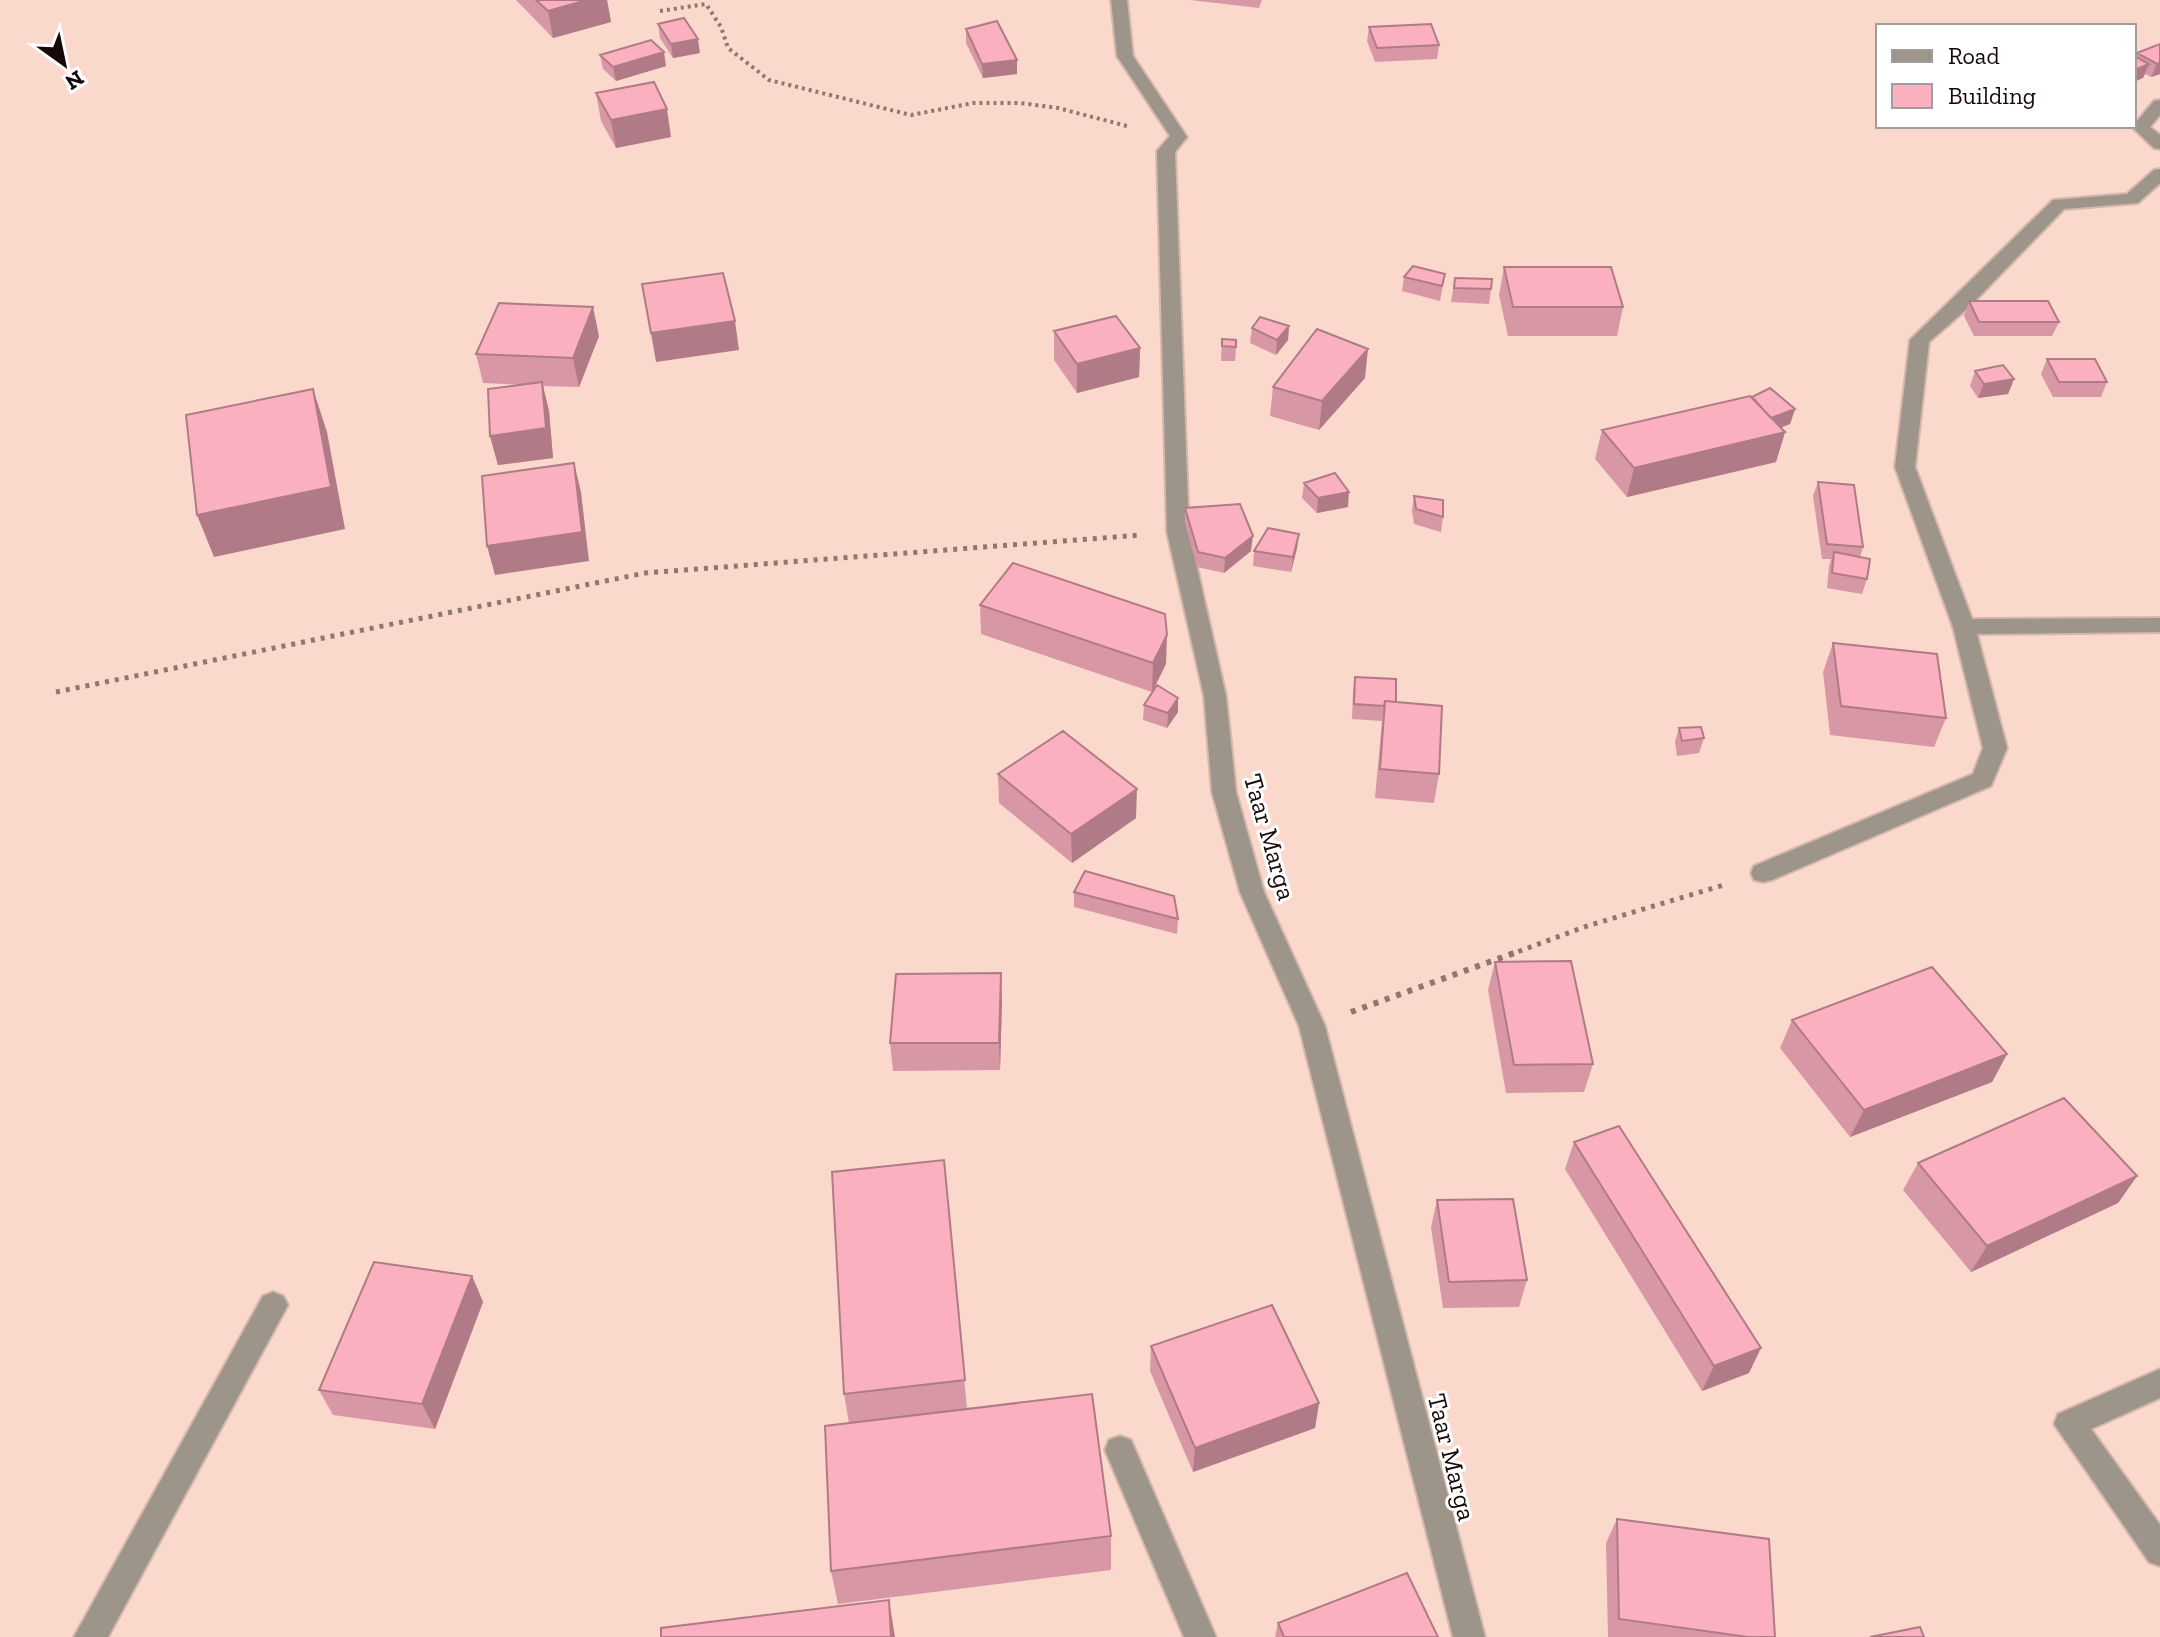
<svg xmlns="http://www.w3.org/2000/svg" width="2160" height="1637" font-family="'Zilla Slab',serif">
<rect width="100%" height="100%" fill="#fad8cc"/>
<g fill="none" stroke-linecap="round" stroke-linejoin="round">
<!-- minor casing -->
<g stroke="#d5b7ac" stroke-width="4">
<path id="minor" d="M 1111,0 L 1127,0 L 1133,56 L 1187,137 L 1175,152 L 1189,532 L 1226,696 L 1236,792 L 1264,892 L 1325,1026 L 1485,1637 L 1453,1637 L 1299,1026 L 1240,892 L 1212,792 L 1204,696 L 1167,532 L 1157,151 L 1170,136 L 1117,56 Z
M 2160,100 L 2160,115 L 2150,127 L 2160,135 L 2160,149 L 2154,148 L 2132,127 L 2154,101 Z
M 2160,169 L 2160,183 L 2138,203 L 2064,209 L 1969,307 L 1929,342 L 1915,467 L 1972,619 L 2160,618 L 2160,632 L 1977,634 L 2007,748 L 1991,786 L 1772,880 L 1763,882 L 1754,880 L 1751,873 L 1754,866 L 1973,774 L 1983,748 L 1953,627 L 1895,467 L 1910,340 L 2053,200 L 2127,194 L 2154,170 Z
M 273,1292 L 283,1296 L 288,1305 L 283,1314 L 108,1637 L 74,1637 L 263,1296 Z
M 2160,1369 L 2160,1398 L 2091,1429 L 2160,1525 L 2160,1566 L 2149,1562 L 2054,1424 L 2058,1414 Z
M 1120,1436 L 1131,1440 L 1216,1637 L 1184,1637 L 1105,1450 L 1109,1440 Z"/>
</g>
<!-- path-far2 -->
<path stroke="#8e776f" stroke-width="4" stroke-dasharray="3 4" stroke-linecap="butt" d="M 660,11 L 706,4 L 721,27 L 728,48 L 769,80 L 911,115 L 973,103 L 1020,103 L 1058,108 L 1127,126"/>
<!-- path-far1 -->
<path stroke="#8e776f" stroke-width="5" stroke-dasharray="4 6" stroke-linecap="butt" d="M 56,692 L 645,573 L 1141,535
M 1509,955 L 1587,926 L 1727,884"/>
<!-- path -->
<path stroke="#8e776f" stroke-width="6" stroke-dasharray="5 7" stroke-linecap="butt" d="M 1351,1012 L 1514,953"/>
<!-- minor -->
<use href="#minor" fill="#9d958a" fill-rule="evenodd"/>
</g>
<!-- wall -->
<path fill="#d897a5" d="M 516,0 L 607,0 L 611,22 L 553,38 Z
M 1190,0 L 1262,0 L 1259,8 Z
M 658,24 L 700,53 L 673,58 L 660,38 Z
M 1369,27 L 1439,45 L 1437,59 L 1375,62 L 1367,41 Z
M 966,29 L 1017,74 L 983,78 L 966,43 Z
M 2160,44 L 2160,74 L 2151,77 L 2145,74 L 2143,78 L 2136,57 L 2137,53 Z
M 600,55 L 666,66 L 616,81 L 603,69 Z
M 596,93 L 671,137 L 616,148 L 601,121 Z
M 1504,267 L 1623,307 L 1617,336 L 1508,336 L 1499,295 Z
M 1445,274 L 1440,301 L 1402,291 L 1404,277 Z
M 1455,278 L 1491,289 L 1489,304 L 1451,302 Z
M 1969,301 L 2059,322 L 2052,336 L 1974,336 L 1964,316 Z
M 1289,326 L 1288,340 L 1276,355 L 1250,343 L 1252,328 Z
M 1054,331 L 1140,348 L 1139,377 L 1077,393 L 1054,360 Z
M 599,336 L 579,387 L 543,386 L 549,411 L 553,458 L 498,465 L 490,436 L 524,385 L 483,383 L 476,354 Z
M 1222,339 L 1236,347 L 1235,361 L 1221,361 Z
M 2047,359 L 2107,382 L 2101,397 L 2053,397 L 2041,374 Z
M 1975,371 L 2014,379 L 2008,394 L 1978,398 L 1970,386 Z
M 1365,378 L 1319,430 L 1270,416 L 1273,387 Z
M 1752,397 L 1795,409 L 1790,424 L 1780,428 L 1785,432 L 1776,462 L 1627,497 L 1595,459 L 1602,430 Z
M 1818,482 L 1863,547 L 1860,557 L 1867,579 L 1862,594 L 1827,588 L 1829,567 L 1831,559 L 1822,559 L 1813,496 Z
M 1304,483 L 1348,507 L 1317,513 L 1302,498 Z
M 1414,496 L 1443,517 L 1441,532 L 1414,524 L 1412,511 Z
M 1185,508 L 1251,551 L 1224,573 L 1197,567 L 1185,523 Z
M 1299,534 L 1297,548 L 1291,572 L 1253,566 L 1254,551 Z
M 980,605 L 1166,664 L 1152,692 L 981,634 Z
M 1833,643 L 1946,718 L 1934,747 L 1830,735 L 1823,672 Z
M 1355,677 L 1396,702 L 1439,774 L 1434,803 L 1375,798 L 1382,721 L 1352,719 L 1353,692 Z
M 1144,705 L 1178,712 L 1167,728 L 1143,720 Z
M 1679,728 L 1704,738 L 1699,753 L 1677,756 L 1675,742 Z
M 998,774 L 1136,818 L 1072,863 L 999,803 Z
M 1074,892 L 1178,919 L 1177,934 L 1074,907 Z
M 1495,962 L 1593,1064 L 1584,1092 L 1506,1093 L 1488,990 Z
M 1002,1001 L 1000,1070 L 893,1071 L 890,1043 Z
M 1792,1020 L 2007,1054 L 1992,1082 L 1850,1137 L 1780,1048 Z
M 1574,1142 L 1749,1373 L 1702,1391 L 1565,1169 Z
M 944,1160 L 967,1409 L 1111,1536 L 1111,1570 L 838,1604 L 831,1571 L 849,1423 L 844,1394 Z
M 1918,1163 L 2137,1176 L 2118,1203 L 1971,1272 L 1903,1190 Z
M 1437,1200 L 1527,1280 L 1519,1307 L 1443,1308 L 1431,1227 Z
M 472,1276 L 483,1302 L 435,1429 L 333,1415 L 319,1390 Z
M 1151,1346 L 1319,1403 L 1315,1428 L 1193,1472 L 1150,1371 Z
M 1617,1519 L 1775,1637 L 1608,1637 L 1606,1543 Z
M 1278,1623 L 1438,1637 L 1275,1637 Z"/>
<!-- shaded-wall -->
<path fill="#b07b86" d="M 587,0 L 607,0 L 611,22 L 553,38 L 548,11 Z
M 698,39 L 700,53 L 673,58 L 671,44 Z
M 664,52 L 666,66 L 616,81 L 613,67 Z
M 1017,60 L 1017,74 L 983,78 L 982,64 Z
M 2160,62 L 2160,74 L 2151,77 L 2157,64 Z
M 2149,64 L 2143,78 L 2134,82 L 2134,70 Z
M 667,109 L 671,137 L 616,148 L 611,120 Z
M 593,307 L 599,336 L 579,387 L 573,358 Z
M 735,321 L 739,350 L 656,362 L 651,333 Z
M 1289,326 L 1288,340 L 1276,355 L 1277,340 Z
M 1140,348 L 1139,377 L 1077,393 L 1077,364 Z
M 1368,349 L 1365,378 L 1319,430 L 1322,401 Z
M 2014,379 L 2008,394 L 1978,398 L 1984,384 Z
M 542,382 L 549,411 L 553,458 L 498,465 L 490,436 Z
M 313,389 L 327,432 L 345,529 L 214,557 L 197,515 Z
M 1795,409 L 1790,424 L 1764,434 L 1769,419 Z
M 1785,432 L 1776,462 L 1627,497 L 1634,468 Z
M 574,463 L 581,492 L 589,561 L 495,575 L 487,546 Z
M 1349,492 L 1348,507 L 1317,513 L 1318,498 Z
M 1299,534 L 1297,548 L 1291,572 L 1293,557 Z
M 1253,536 L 1251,551 L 1224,573 L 1225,558 Z
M 1167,635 L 1166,664 L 1152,692 L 1153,663 Z
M 1178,698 L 1178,712 L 1167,728 L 1168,713 Z
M 1137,789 L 1136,818 L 1072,863 L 1071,834 Z
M 1001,973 L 1002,1001 L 1000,1070 L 999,1043 Z
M 2007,1054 L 1992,1082 L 1850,1137 L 1864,1110 Z
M 2137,1176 L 2118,1203 L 1971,1272 L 1987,1246 Z
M 472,1276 L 483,1302 L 435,1429 L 422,1404 Z
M 1761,1348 L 1749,1373 L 1702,1391 L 1714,1366 Z
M 1319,1403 L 1315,1428 L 1193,1472 L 1195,1448 Z
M 889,1600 L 895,1637 L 891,1637 Z"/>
<!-- building -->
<path fill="#fbb0c0" stroke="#b07b86" stroke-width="2" d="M 536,0 L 587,0 L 548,11 Z
M 684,18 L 698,39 L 671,44 L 658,24 Z
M 997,21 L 1017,60 L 982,64 L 966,29 Z
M 1431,24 L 1439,45 L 1377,48 L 1369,27 Z
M 651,40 L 664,52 L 613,67 L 600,55 Z
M 2160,44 L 2160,62 L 2157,64 L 2137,53 Z
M 2134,56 L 2149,64 L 2134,70 Z
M 654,82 L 667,109 L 611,120 L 596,93 Z
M 1413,266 L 1445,274 L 1442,286 L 1404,277 Z
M 1504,267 L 1611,267 L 1623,307 L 1513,307 Z
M 723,273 L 735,321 L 651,333 L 642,284 Z
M 1455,278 L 1492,279 L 1491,289 L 1454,288 Z
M 1969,301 L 2048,301 L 2059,322 L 1979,322 Z
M 499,303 L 593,307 L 573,358 L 476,354 Z
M 1116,316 L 1140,348 L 1077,364 L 1054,331 Z
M 1260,317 L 1289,326 L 1277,340 L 1252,328 Z
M 1317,329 L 1368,349 L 1322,401 L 1273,387 Z
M 1222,339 L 1236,340 L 1236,347 L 1222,346 Z
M 2047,359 L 2095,359 L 2107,382 L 2059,382 Z
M 2003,365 L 2014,379 L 1984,384 L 1975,371 Z
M 542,382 L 546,428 L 490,436 L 488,389 Z
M 1770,388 L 1795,409 L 1771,418 L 1752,397 Z
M 313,389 L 331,487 L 197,515 L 186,415 Z
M 1750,396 L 1785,432 L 1634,468 L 1602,430 Z
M 574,463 L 582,532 L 487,546 L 482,476 Z
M 1335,473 L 1349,492 L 1318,498 L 1304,483 Z
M 1818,482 L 1854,485 L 1863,547 L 1827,544 Z
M 1414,496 L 1443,500 L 1443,517 L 1416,509 Z
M 1240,504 L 1253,536 L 1225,558 L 1198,552 L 1185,508 Z
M 1268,528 L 1299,534 L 1293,557 L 1254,551 Z
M 1834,552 L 1870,559 L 1867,579 L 1832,573 Z
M 1013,563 L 1165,614 L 1167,635 L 1153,663 L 980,605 Z
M 1833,643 L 1937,654 L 1946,718 L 1841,706 Z
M 1355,677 L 1396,679 L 1396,702 L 1385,701 L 1384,706 L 1354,704 Z
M 1157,685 L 1178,698 L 1168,713 L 1144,705 Z
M 1385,701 L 1442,706 L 1439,774 L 1380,769 Z
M 1701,727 L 1704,738 L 1682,741 L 1679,728 Z
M 1063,731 L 1137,789 L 1071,834 L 998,774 Z
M 1085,871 L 1174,896 L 1178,919 L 1074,892 Z
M 1571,961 L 1593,1064 L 1514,1065 L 1495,962 Z
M 1932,967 L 2007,1054 L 1864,1110 L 1792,1020 Z
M 1001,973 L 999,1043 L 890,1043 L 896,974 Z
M 2064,1098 L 2137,1176 L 1987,1246 L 1918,1163 Z
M 1619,1126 L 1761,1348 L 1714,1366 L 1574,1142 Z
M 944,1160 L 965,1380 L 844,1394 L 832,1172 Z
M 1513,1199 L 1527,1280 L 1449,1282 L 1437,1200 Z
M 374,1262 L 472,1276 L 422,1404 L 319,1390 Z
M 1272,1305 L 1319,1403 L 1195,1448 L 1151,1346 Z
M 1092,1394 L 1111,1536 L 831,1571 L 825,1426 Z
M 1617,1519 L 1769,1539 L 1775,1637 L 1748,1637 L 1619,1619 Z
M 1407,1573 L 1438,1637 L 1284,1637 L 1278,1623 Z
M 889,1600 L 891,1637 L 661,1637 L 661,1628 Z
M 1920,1627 L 1924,1637 L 1870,1637 Z"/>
<g text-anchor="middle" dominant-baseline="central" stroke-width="6" stroke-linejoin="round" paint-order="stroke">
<!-- street labels -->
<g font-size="26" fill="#150a07" stroke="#fff">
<text transform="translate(1270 837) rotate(74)">Taar Marga</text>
<text transform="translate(1452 1457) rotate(76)">Taar Marga</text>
</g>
</g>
<!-- legend -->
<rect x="1876" y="24" width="260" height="104" fill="#ffffff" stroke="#a19d9c" stroke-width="2"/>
<rect x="1892" y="50" width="40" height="12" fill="#9d958a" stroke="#a19d9c" stroke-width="2"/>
<text x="1948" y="64" font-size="24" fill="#150a07">Road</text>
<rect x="1892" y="84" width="40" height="24" fill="#fbb0c0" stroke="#a19d9c" stroke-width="2"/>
<text x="1948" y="104" font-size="24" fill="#150a07">Building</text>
<!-- north arrow -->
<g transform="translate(64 64) rotate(147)" stroke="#ffffff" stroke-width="6" paint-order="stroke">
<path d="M0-6L14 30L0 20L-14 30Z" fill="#150a07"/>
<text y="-12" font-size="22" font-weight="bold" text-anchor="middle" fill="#150a07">N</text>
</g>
</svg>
